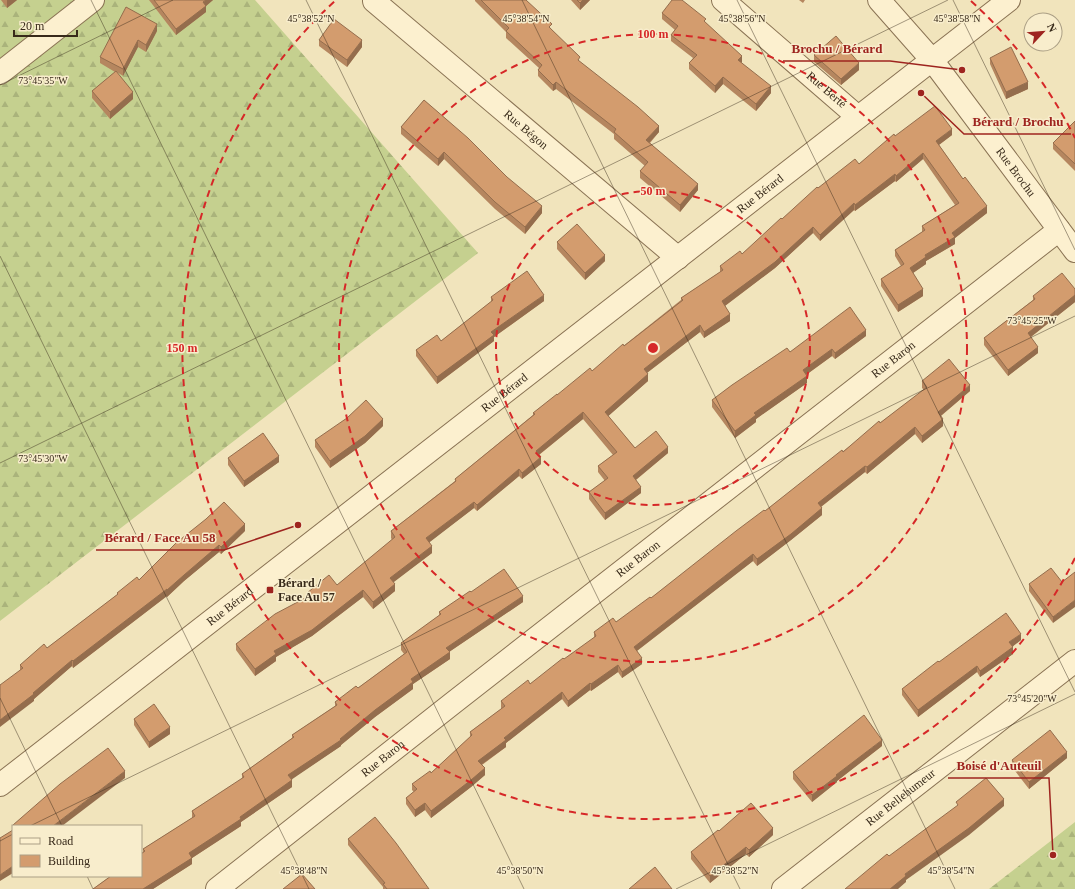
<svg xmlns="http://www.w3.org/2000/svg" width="1075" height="889" font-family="'Times New Roman',serif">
<defs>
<pattern id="forest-firs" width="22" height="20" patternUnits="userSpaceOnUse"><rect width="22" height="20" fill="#c5d08f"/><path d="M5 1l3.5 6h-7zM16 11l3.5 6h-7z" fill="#aab37b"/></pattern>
</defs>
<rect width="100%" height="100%" fill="#f1e4bc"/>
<!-- forest -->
<path fill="url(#forest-firs)" d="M 0,0 L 255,0 L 478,253 L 0,621 Z
M 1075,822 L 1075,889 L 989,889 Z"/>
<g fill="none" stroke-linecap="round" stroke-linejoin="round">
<!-- minor casing -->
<g stroke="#8a7354" stroke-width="24">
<g id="minor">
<path id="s1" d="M 723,0 L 858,117"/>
<path id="s2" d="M 879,0 L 932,60 L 1075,251"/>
<path id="s3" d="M 374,1 L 678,258"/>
<path d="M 0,73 L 93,0"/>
<path id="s4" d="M 0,785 L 1009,0"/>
<path id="s5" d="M 217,889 L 453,703 L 1059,230"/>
<path id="s6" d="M 783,889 L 1075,661"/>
</g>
</g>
<!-- minor -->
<use href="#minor" stroke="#fcf0cf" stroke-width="22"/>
</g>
<!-- wall -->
<path fill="#b5865f" d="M 1,0 L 17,0 L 7,8 Z
M 149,0 L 213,0 L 206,6 L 206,12 L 176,35 Z
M 475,0 L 526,0 L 580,62 L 659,132 L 650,143 L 698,190 L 680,212 L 640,178 L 640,171 L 645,166 L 614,139 L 614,134 L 556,89 L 553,91 L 538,76 L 538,70 L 539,68 L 506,38 L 506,32 L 475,1 Z
M 571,0 L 590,0 L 580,10 Z
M 799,0 L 805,0 L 803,3 Z
M 662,13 L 706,23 L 742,63 L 771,93 L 756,111 L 723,84 L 715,93 L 689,69 L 689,63 L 693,58 L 671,41 L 671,35 L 675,30 L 662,19 Z
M 157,31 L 146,52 L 138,47 L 123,76 L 117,72 L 133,99 L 110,119 L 92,98 L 92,91 L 115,72 L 100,63 L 100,57 Z
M 319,40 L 362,47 L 347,67 L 319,46 Z
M 814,55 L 859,70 L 841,85 L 814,62 Z
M 990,58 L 1028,89 L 1006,99 L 990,64 Z
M 424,100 L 542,213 L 525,234 L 495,209 L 444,159 L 438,166 L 401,134 L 401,127 Z
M 1075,121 L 1075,171 L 1053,149 L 1053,143 Z
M 952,135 L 939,145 L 987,213 L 955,238 L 955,244 L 926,261 L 926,264 L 913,273 L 923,296 L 898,312 L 881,286 L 881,279 L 901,266 L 895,256 L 895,250 L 922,232 L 922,226 L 955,205 L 923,159 L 896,182 L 895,181 L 855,211 L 854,210 L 820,241 L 813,233 L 775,268 L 725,306 L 730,321 L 704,338 L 700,332 L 647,373 L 648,381 L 608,416 L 635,448 L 668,453 L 636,480 L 641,493 L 605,520 L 589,499 L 589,492 L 605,481 L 598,472 L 598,466 L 613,455 L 583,419 L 539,455 L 541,464 L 522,479 L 519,476 L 477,511 L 474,508 L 429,542 L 432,553 L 393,582 L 395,591 L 373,609 L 363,597 L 312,636 L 276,657 L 276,661 L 255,676 L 236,650 L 236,644 L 307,597 L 307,593 L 337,585 L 392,540 L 391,538 L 391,531 L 455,481 L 455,479 L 533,415 L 533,413 L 557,395 L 592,371 L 681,300 L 681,298 L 720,272 L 720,266 L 742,254 L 818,188 L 859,164 L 895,136 Z
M 557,242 L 605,261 L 585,280 L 557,249 Z
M 1075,289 L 1075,302 L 1031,337 L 1038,353 L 1008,376 L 984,345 L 984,338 L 1033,300 L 1033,296 Z
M 491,297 L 544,301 L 494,337 L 494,341 L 437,384 L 416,356 L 416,350 L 441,341 L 491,302 Z
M 866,336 L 835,359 L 832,356 L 806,375 L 807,383 L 756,419 L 756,422 L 735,438 L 712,407 L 712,400 L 790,352 Z
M 922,381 L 970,391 L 941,416 L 943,426 L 922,443 L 915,434 L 867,474 L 865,472 L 821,507 L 822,515 L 791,540 L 757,566 L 753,561 L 637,651 L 642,664 L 622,678 L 618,672 L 591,691 L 590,690 L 568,707 L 562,699 L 506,743 L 506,747 L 482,765 L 485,775 L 471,787 L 431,818 L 425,810 L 415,817 L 406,804 L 406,798 L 414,792 L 412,790 L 412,784 L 431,773 L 470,737 L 470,732 L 501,709 L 501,701 L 530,684 L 594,638 L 594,632 L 616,622 L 651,598 L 880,423 L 924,390 L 922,388 Z
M 383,426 L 365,443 L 330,468 L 315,447 L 315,440 Z
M 228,458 L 279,462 L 244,487 L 228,465 Z
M 245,531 L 221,554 L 219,552 L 184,581 L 167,597 L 167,596 L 73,668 L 72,666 L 34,699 L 34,701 L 20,670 L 20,665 L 47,648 L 117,595 L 117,593 L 139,580 Z
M 1062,582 L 1053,623 L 1029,591 L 1029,584 Z
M 471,592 L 523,602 L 449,652 L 450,659 L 413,684 L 413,689 L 375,717 L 341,745 L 341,746 L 291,779 L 292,787 L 241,822 L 241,826 L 192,858 L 192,864 L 153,889 L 93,889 L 143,852 L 143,849 L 192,818 L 192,811 L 242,779 L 242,774 L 292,738 L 292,735 L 335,706 L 335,702 L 358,688 L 404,654 L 401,650 L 401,643 L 439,616 L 439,612 Z
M 1021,640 L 1012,647 L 1013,654 L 980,677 L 977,672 L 918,717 L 902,695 L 902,689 L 939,662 Z
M 134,719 L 170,734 L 149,748 L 134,725 Z
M 882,746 L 837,781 L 837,782 L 812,802 L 793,779 L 793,772 Z
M 1067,758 L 1029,789 L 1012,767 L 1012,760 Z
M 773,835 L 749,857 L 746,854 L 710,883 L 691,859 L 691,852 Z
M 348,839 L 429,889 L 383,889 L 383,887 L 348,845 Z"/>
<!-- shaded-wall -->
<path fill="#946d4d" d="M 7,0 L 17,0 L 7,8 Z
M 206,0 L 213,0 L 206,6 L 206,12 L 176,35 L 176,29 Z
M 583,0 L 590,0 L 580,10 L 580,3 Z
M 157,24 L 157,31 L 146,52 L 146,45 Z
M 138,40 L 138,47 L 123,76 L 123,69 Z
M 362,40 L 362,47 L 347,67 L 347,60 Z
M 742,56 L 742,62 L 738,66 L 738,60 Z
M 859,63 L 859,70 L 841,85 L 841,79 Z
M 723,77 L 723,84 L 715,93 L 715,86 Z
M 556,82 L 556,89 L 553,91 L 553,85 Z
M 1028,82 L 1028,89 L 1006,99 L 1006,92 Z
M 771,86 L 771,93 L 756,111 L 756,104 Z
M 133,92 L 133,99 L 110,119 L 110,112 Z
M 659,126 L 659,132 L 646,146 L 646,140 Z
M 952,129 L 952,135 L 936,147 L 936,141 Z
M 444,152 L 444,159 L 438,166 L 438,159 Z
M 923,153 L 923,159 L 896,182 L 896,176 Z
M 895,174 L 895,181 L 855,211 L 855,205 Z
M 698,184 L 698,190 L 680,212 L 680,205 Z
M 854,203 L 854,210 L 820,241 L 820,235 Z
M 542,206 L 542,213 L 525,234 L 525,227 Z
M 987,206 L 987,213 L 955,238 L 955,244 L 926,261 L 926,264 L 910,275 L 910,268 L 952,233 Z
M 813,227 L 813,233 L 775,268 L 722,308 L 722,301 Z
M 605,255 L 605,261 L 585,280 L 585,273 Z
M 923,289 L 923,296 L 898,312 L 898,305 Z
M 544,295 L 544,301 L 494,337 L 494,341 L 437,384 L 437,377 L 491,332 Z
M 1075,295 L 1075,302 L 1028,339 L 1028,333 Z
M 730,314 L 730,321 L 704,338 L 704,332 Z
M 700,325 L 700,332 L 644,375 L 644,369 Z
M 866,330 L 866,336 L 835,359 L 835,353 Z
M 1038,347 L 1038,353 L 1008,376 L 1008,370 Z
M 832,349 L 832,356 L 803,377 L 803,370 Z
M 648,374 L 648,381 L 605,419 L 605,412 Z
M 807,376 L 807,383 L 756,419 L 756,422 L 735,438 L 735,431 L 754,413 Z
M 970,385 L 970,391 L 938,418 L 938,412 Z
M 583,412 L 583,419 L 536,457 L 536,451 Z
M 383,419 L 383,426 L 365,443 L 330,468 L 330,461 Z
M 943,419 L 943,426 L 922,443 L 922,436 Z
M 915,427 L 915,434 L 867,474 L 867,467 Z
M 668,447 L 668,453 L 633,482 L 633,476 Z
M 279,456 L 279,462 L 244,487 L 244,481 Z
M 541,457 L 541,464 L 522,479 L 522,473 Z
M 865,466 L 865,472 L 818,509 L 818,503 Z
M 519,469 L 519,476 L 477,511 L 477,505 Z
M 641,487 L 641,493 L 605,520 L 605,513 Z
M 474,502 L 474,508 L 426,545 L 426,538 Z
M 822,508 L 822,515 L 791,540 L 757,566 L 757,559 Z
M 245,524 L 245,531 L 221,554 L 221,547 Z
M 219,545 L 219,552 L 184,581 L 167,597 L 167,590 L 184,575 Z
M 432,546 L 432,553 L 390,585 L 390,578 Z
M 753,554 L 753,561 L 634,653 L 634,647 Z
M 395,584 L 395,591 L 373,609 L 373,602 Z
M 167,589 L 167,596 L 73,668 L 73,661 Z
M 363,590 L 363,597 L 312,636 L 276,657 L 276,661 L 255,676 L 255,669 L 274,651 Z
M 523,596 L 523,602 L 446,654 L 446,648 Z
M 1075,600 L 1075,607 L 1053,623 L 1053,617 Z
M 1021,634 L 1021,640 L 1009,649 L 1009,642 Z
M 1013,647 L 1013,654 L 980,677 L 980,671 Z
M 450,652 L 450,659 L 413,684 L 413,689 L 375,717 L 341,745 L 341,746 L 288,782 L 288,775 L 340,739 L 411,679 Z
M 642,658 L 642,664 L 622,678 L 622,672 Z
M 72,660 L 72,666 L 34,699 L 34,701 L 0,727 L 0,720 Z
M 618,665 L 618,672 L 591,691 L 591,684 Z
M 977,666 L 977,672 L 918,717 L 918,710 Z
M 590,683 L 590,690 L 568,707 L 568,701 Z
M 562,692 L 562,699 L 506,743 L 506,747 L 478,767 L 478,761 L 504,738 Z
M 170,727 L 170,734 L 149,748 L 149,742 Z
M 882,740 L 882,746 L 837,781 L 837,782 L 812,802 L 812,795 L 836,775 Z
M 1067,752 L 1067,758 L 1029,789 L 1029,782 Z
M 485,768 L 485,775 L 471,787 L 431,818 L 431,811 Z
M 125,771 L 125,778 L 62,826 L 53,826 Z
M 292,780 L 292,787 L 241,822 L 241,826 L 192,858 L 192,864 L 153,889 L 143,889 L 189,853 Z
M 1004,799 L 1004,806 L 969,835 L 906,880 L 906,882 L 898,889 L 890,889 L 905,874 Z
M 425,803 L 425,810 L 415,817 L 415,810 Z
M 773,828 L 773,835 L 749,857 L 749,850 Z
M 746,847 L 746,854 L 710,883 L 710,876 Z
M 13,866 L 13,873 L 0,881 L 0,875 Z"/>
<!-- building -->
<path fill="#d39c6e" stroke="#946d4d" d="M 154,0 L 206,0 L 203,2 L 206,6 L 176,29 Z
M 481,0 L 526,0 L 552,24 L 549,27 L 580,57 L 578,60 L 638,107 L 659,126 L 646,140 L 698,184 L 680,205 L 640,171 L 648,162 L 614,132 L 616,129 L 556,82 L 553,85 L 538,70 L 542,65 L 506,31 L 509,28 Z
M 577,0 L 583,0 L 580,3 Z
M 672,0 L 682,0 L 706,19 L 704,21 L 742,56 L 738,60 L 771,86 L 756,104 L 723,77 L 715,86 L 689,63 L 697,55 L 671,35 L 678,26 L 662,13 Z
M 126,7 L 157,24 L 146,45 L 138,40 L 123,69 L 100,57 Z
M 334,19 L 362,40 L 347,60 L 319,40 Z
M 836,36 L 859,63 L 841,79 L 814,55 Z
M 1011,47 L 1028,82 L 1006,92 L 990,58 Z
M 116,71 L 133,92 L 110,112 L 92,91 Z
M 424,100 L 468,138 L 507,177 L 542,206 L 525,227 L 495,202 L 444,152 L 438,159 L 401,127 Z
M 935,106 L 952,129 L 936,141 L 963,179 L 965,177 L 987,206 L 952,233 L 955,237 L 925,255 L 926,257 L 910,268 L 923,289 L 898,305 L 881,279 L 904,264 L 895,250 L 925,230 L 922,226 L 959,203 L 923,153 L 896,176 L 895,174 L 855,205 L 854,203 L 820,235 L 813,227 L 775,262 L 722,301 L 730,314 L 704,332 L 700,325 L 644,369 L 648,374 L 605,412 L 635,448 L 656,431 L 668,447 L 633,476 L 641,487 L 605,513 L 589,492 L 608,478 L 598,466 L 617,452 L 583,412 L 536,451 L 541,457 L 522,473 L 519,469 L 477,505 L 474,502 L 426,538 L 432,546 L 390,578 L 395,584 L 373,602 L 363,590 L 312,630 L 274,651 L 276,654 L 255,669 L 236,644 L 275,614 L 309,596 L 307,593 L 329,575 L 337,585 L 395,537 L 391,531 L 456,481 L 455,479 L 535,414 L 533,413 L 557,394 L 557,395 L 590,368 L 592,371 L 623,344 L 624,346 L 683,300 L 681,298 L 723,270 L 720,266 L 740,251 L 742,254 L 781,218 L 782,219 L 817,187 L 818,188 L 855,159 L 859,164 L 894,134 L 895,136 Z
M 1075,121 L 1075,164 L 1053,143 Z
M 577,224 L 605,255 L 585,273 L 557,242 Z
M 527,271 L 544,295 L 491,332 L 494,335 L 437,377 L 416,350 L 437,335 L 441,341 L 493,300 L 491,297 Z
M 1062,273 L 1075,289 L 1075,295 L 1028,333 L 1038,347 L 1008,370 L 984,338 L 1035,299 L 1033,296 Z
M 850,307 L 866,330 L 835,353 L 832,349 L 803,370 L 807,376 L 754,413 L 756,415 L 735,431 L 712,400 L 732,385 L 787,348 L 790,352 Z
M 949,359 L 970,385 L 938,412 L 943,419 L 922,436 L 915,427 L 867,467 L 865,466 L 818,503 L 822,508 L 791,534 L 757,559 L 753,554 L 634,647 L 642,658 L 622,672 L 618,665 L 591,684 L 590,683 L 568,701 L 562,692 L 504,738 L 506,740 L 478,761 L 485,768 L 471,780 L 431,811 L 425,803 L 415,810 L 406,798 L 417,789 L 412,784 L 430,771 L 431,773 L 472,735 L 470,732 L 505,706 L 501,701 L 528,680 L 530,684 L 563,658 L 564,659 L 596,636 L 594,632 L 613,618 L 616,622 L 650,597 L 651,598 L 736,531 L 764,510 L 765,511 L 842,450 L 843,452 L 879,421 L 880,423 L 927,387 L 922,381 Z
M 366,400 L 383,419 L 365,436 L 330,461 L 315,440 L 347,418 Z
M 263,433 L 279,456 L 244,481 L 228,458 Z
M 224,502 L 245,524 L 221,547 L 219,545 L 184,575 L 167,590 L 167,589 L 73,661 L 72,660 L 33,693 L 34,694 L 0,720 L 0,685 L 23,668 L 20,665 L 44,644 L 47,648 L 118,594 L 117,593 L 137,577 L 139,580 L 176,543 L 206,519 Z
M 1051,568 L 1062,582 L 1075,572 L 1075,600 L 1053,617 L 1029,584 Z
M 504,569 L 523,596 L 446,648 L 450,652 L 411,679 L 413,682 L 375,710 L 340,739 L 341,740 L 288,775 L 292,780 L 240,817 L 241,819 L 189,853 L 192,858 L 143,889 L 93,889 L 111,876 L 141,876 L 141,854 L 145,851 L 143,849 L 195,816 L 192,811 L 244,777 L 242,774 L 294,737 L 292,735 L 337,705 L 335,702 L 356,686 L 358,688 L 407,652 L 401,643 L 441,614 L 439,612 L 470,591 L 471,592 Z
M 1006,613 L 1021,634 L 1009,642 L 1013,647 L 980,671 L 977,666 L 918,710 L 902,689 L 938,661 L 939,662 Z
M 154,704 L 170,727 L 149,742 L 134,719 Z
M 864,715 L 882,740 L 836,775 L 837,776 L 812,795 L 793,772 Z
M 1050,730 L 1067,752 L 1029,782 L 1012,760 Z
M 108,748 L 125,771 L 53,826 L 14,826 L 13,825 L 60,784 Z
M 986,778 L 1004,799 L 969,828 L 905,874 L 906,876 L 890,889 L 845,889 L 887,854 L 889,856 L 958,805 L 956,802 Z
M 751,803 L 773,828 L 749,850 L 746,847 L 710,876 L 691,852 L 718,830 L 719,831 Z
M 375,817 L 396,843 L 429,889 L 387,889 L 383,884 L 385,883 L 348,839 Z
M 13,830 L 13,866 L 0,875 L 0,838 Z
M 655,867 L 672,889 L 629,889 Z
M 302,874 L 315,889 L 283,889 Z"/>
<!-- ticks -->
<path fill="none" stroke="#382a1a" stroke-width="1" stroke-opacity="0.45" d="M 91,0 L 524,889M 306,0 L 740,889M 522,0 L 955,889M 737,0 L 1075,692M 953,0 L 1075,250M 0,85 L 173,0M 0,256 L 309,889M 0,463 L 948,0M 0,698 L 62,826M 30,826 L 1075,316M 0,841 L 13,834M 87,876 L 93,889M 676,889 L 1075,694"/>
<!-- distance rings -->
<g fill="none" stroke="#d62828" stroke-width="2" stroke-dasharray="7 5">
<circle cx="653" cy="348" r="157"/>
<circle cx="653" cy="348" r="314"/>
<path d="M1075 558A471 471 0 1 1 335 1M971 1A471 471 0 0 1 1075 138"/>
</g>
<!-- markers -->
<rect fill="#9e241f" stroke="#f8edcc" stroke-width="1.5" x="266" y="586" width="8" height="8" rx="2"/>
<g text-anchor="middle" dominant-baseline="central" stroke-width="3" stroke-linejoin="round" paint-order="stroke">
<!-- street labels -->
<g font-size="12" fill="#382a1a" stroke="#f8edcc">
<text stroke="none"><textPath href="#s1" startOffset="137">Rue Berté</textPath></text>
<text stroke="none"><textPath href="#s3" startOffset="199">Rue Bégon</textPath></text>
<text stroke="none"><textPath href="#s2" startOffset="220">Rue Brochu</textPath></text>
<text stroke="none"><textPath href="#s4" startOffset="963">Rue Bérard</textPath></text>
<text stroke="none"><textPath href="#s5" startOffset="859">Rue Baron</textPath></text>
<text stroke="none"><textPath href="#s4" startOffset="639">Rue Bérard</textPath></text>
<text stroke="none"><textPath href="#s5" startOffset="535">Rue Baron</textPath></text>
<text stroke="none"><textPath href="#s4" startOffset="291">Rue Bérard</textPath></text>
<text stroke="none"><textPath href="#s5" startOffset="211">Rue Baron</textPath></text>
<text stroke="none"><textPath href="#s6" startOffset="149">Rue Bellehumeur</textPath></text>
</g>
<!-- poi labels -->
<g font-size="12" font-weight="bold" fill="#382a1a" stroke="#f8edcc" text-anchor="start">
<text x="278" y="583">Bérard /<tspan x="278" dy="14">Face Au 57</tspan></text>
</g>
</g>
<g font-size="10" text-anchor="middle" fill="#382a1a" stroke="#f8edcc" stroke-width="3" stroke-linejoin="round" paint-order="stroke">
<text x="311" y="22">45°38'52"N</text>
<text x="526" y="22">45°38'54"N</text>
<text x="742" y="22">45°38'56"N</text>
<text x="957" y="22">45°38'58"N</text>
<text x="43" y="84">73°45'35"W</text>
<text x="1032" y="324">73°45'25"W</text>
<text x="43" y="462">73°45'30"W</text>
<text x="1032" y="702">73°45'20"W</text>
<text x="304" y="874">45°38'48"N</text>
<text x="520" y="874">45°38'50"N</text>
<text x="735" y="874">45°38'52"N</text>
<text x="951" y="874">45°38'54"N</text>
</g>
<circle cx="653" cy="348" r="6" fill="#d62828" stroke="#f8edcc" stroke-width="2"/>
<g font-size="12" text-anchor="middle" font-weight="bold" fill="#d62828" stroke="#f8edcc" stroke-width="3" stroke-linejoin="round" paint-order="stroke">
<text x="653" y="38">100 m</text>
<text x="653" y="195">50 m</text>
<text x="182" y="352">150 m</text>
</g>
<!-- callouts -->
<path fill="none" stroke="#9e241f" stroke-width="1.5" d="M962 70L890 61H783M921 93L964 134H1071M298 525L224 550H96M1053 855L1049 778H948"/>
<g fill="#9e241f" stroke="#f8edcc" stroke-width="1.5">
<circle cx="962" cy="70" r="4"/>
<circle cx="921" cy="93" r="4"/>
<circle cx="298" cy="525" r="4"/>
<circle cx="1053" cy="855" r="4"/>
</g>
<g font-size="13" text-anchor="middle" font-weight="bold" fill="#9e241f" stroke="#f8edcc" stroke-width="3" stroke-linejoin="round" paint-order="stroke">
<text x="837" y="53">Brochu / Bérard</text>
<text x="1018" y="126">Bérard / Brochu</text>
<text x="160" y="542">Bérard / Face Au 58</text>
<text x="999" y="770">Boisé d'Auteuil</text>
</g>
<!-- legend -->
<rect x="12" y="825" width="130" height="52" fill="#f8edcc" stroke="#ab9f85"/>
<rect x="20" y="838" width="20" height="6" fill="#fcf0cf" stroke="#ab9f85"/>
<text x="48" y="845" font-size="12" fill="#382a1a">Road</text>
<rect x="20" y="855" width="20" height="12" fill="#d39c6e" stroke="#ab9f85"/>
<text x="48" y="865" font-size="12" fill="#382a1a">Building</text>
<!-- north arrow -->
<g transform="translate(1043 32) rotate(64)"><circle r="19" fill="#f8edcc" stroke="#ab9f85"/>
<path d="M0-3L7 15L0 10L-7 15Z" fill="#9e241f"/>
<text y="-6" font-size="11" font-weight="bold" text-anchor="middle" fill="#382a1a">N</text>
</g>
<!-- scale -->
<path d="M14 30v6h63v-6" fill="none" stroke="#382a1a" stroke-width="2"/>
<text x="20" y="30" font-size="12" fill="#382a1a" stroke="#f8edcc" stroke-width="3" paint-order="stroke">20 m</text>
</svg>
